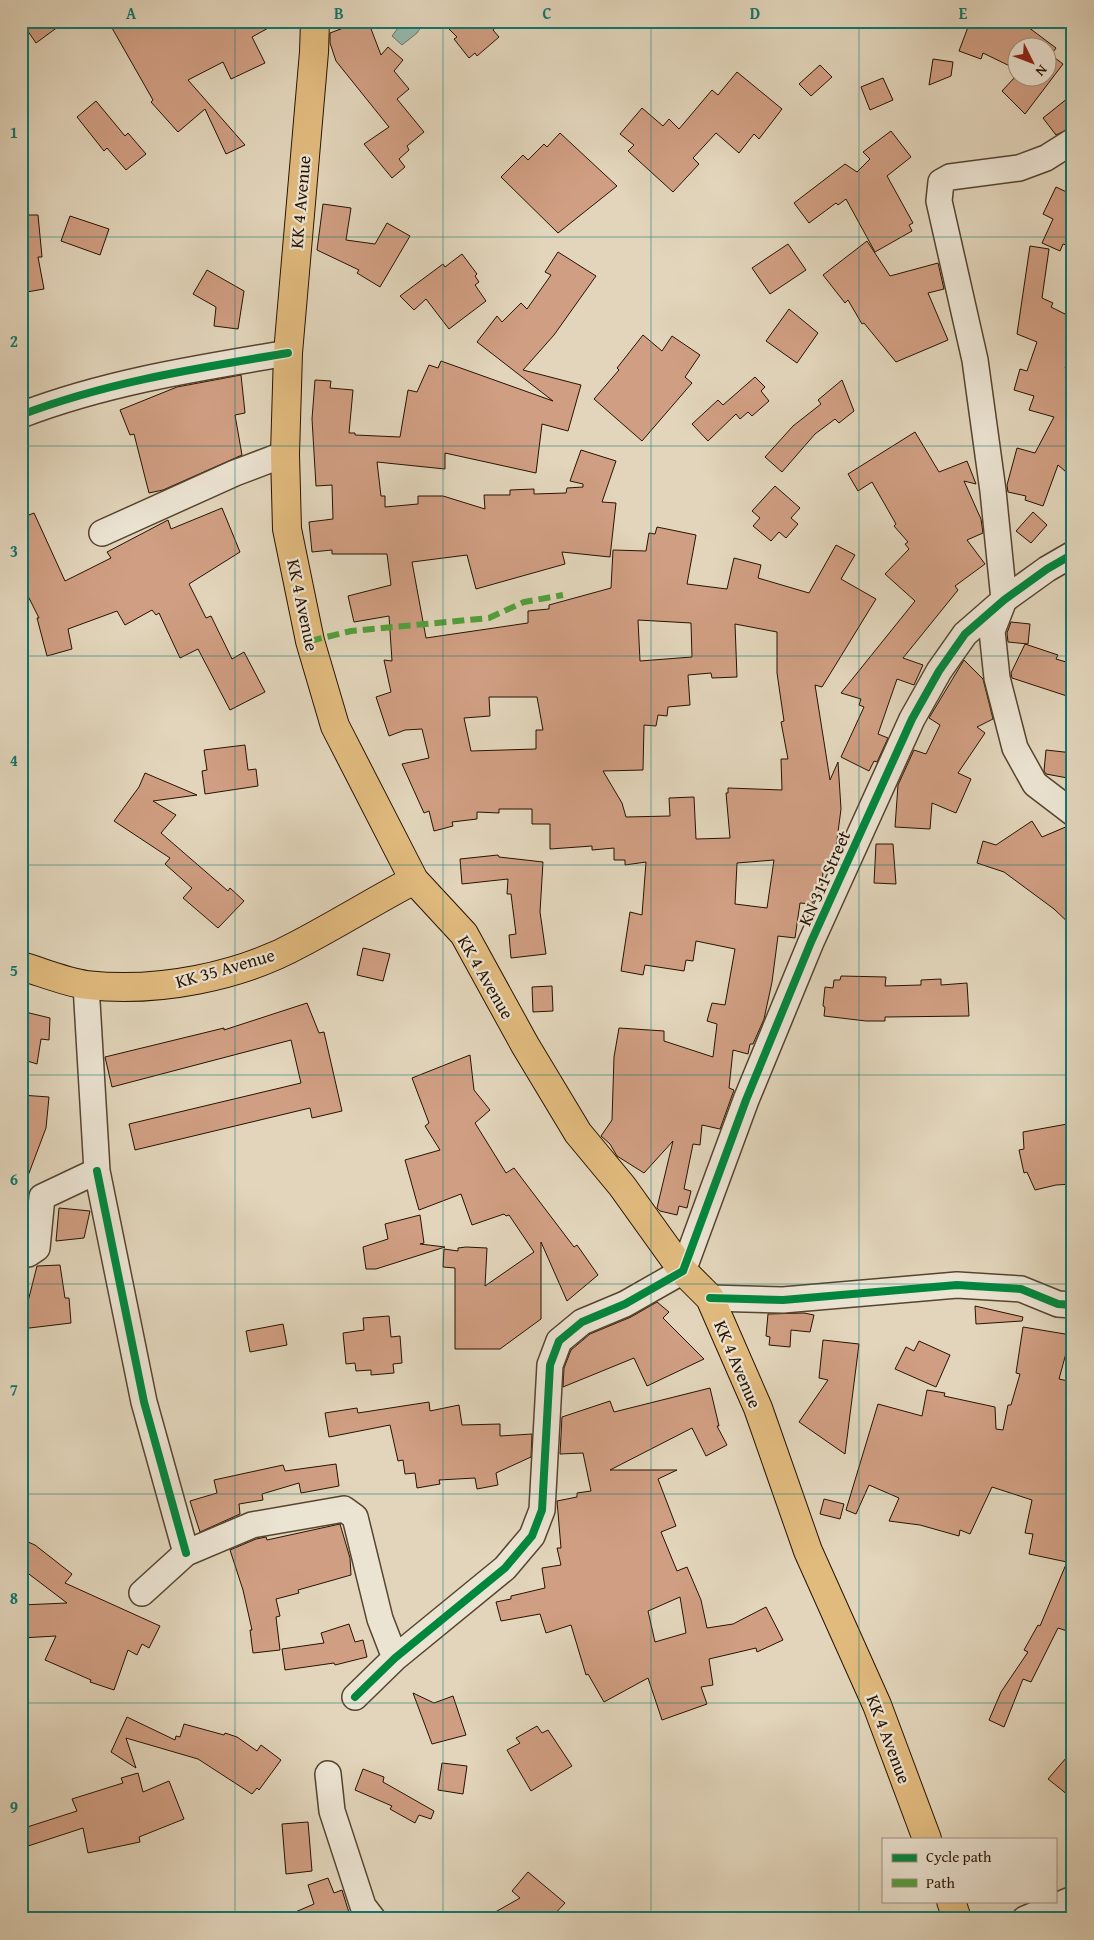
<svg xmlns="http://www.w3.org/2000/svg" width="1094" height="1940" font-family="'Gentium Book Plus',serif">
<rect width="100%" height="100%" fill="#e2d5bb"/>
<filter id="stains"><feTurbulence type="fractalNoise" baseFrequency=".004" numOctaves="4"/><feColorMatrix values="0 0 0 0 .2 0 0 0 0 .09 0 0 0 0 .02 0 0 0 .5 -.17"/></filter>
<radialGradient id="worn" r=".72"><stop offset=".6" stop-color="#630" stop-opacity="0"/><stop offset="1" stop-color="#630" stop-opacity=".3"/></radialGradient>
<!-- water -->
<path fill="#95b9ad" stroke="#697768" d="M 403,21 L 425,21 L 417,33 L 402,45 L 392,36 Z"/>
<!-- building -->
<path fill="#d09e82" stroke="#271300" fill-rule="evenodd" d="M 21,21 L 66,21 L 36,43 Z
M 108,21 L 281,21 L 252,37 L 265,63 L 231,79 L 223,62 L 188,80 L 245,145 L 226,154 L 205,109 L 178,132 L 151,102 L 153,100 Z
M 362,21 L 368,21 L 381,55 L 388,47 L 403,60 L 394,71 L 409,89 L 397,99 L 424,132 L 407,146 L 409,150 L 399,159 L 405,167 L 392,178 L 364,144 L 389,127 L 336,61 L 330,43 L 330,33 Z
M 441,21 L 503,21 L 493,30 L 499,37 L 477,56 L 475,53 L 469,58 L 454,39 L 457,37 Z
M 973,21 L 1017,21 L 1024,24 L 1056,48 L 1051,55 L 1063,64 L 1025,114 L 1002,91 L 1016,76 L 1016,78 L 1046,78 L 1046,48 L 1016,48 L 1016,69 L 983,53 L 981,59 L 959,51 L 968,27 L 971,28 Z
M 933,59 L 953,62 L 951,76 L 929,85 Z
M 820,65 L 832,77 L 811,96 L 799,84 Z
M 737,72 L 782,109 L 759,139 L 754,134 L 739,153 L 716,133 L 693,158 L 699,164 L 673,192 L 628,151 L 634,145 L 620,134 L 642,108 L 663,126 L 669,119 L 679,129 L 712,90 L 718,95 Z
M 883,78 L 893,100 L 870,110 L 861,87 Z
M 1073,94 L 1073,127 L 1056,135 L 1043,118 Z
M 96,101 L 125,136 L 128,133 L 146,154 L 126,170 L 107,148 L 104,151 L 77,117 Z
M 891,131 L 911,157 L 887,176 L 913,223 L 909,225 L 912,231 L 875,252 L 846,199 L 838,205 L 836,203 L 809,223 L 794,203 L 845,164 L 857,172 L 870,159 L 863,152 Z
M 560,133 L 617,186 L 558,233 L 501,177 L 523,155 L 528,160 L 544,144 L 547,147 Z
M 1056,187 L 1073,195 L 1073,247 L 1063,244 L 1060,251 L 1042,243 L 1053,219 L 1043,214 Z
M 323,204 L 351,208 L 346,240 L 375,244 L 387,223 L 410,236 L 380,287 L 357,273 L 359,270 L 317,250 Z
M 21,215 L 38,215 L 42,257 L 38,257 L 44,289 L 21,293 Z
M 70,216 L 109,229 L 100,255 L 61,241 Z
M 867,241 L 890,276 L 938,263 L 944,289 L 928,293 L 948,340 L 896,362 L 864,323 L 862,324 L 848,300 L 845,303 L 823,275 Z
M 788,244 L 806,270 L 770,294 L 752,268 Z
M 1030,246 L 1049,249 L 1042,298 L 1053,303 L 1051,307 L 1073,318 L 1073,353 L 1065,368 L 1071,370 L 1068,378 L 1073,379 L 1073,478 L 1058,465 L 1043,506 L 1025,500 L 1026,496 L 1008,492 L 1007,485 L 1017,448 L 1035,453 L 1054,417 L 1029,410 L 1034,396 L 1014,390 L 1020,369 L 1027,371 L 1037,342 L 1017,334 Z
M 558,252 L 596,276 L 554,335 L 523,370 L 581,385 L 568,431 L 542,424 L 536,473 L 445,453 L 445,469 L 377,462 L 381,496 L 385,496 L 385,507 L 418,504 L 418,496 L 443,496 L 485,509 L 484,495 L 510,495 L 510,490 L 534,489 L 534,494 L 566,493 L 567,488 L 583,487 L 583,484 L 570,481 L 581,450 L 616,461 L 602,502 L 616,503 L 610,557 L 562,552 L 565,564 L 476,589 L 467,555 L 412,562 L 426,638 L 528,623 L 528,611 L 549,609 L 549,605 L 611,588 L 613,550 L 646,551 L 649,533 L 655,534 L 657,527 L 696,535 L 687,584 L 727,589 L 734,558 L 761,565 L 758,578 L 809,593 L 836,545 L 855,555 L 841,579 L 876,599 L 822,687 L 815,685 L 830,780 L 838,762 L 841,809 L 835,855 L 827,873 L 823,872 L 822,884 L 812,904 L 800,903 L 795,938 L 778,936 L 772,982 L 764,1019 L 753,1044 L 750,1044 L 748,1054 L 733,1050 L 729,1088 L 734,1090 L 720,1129 L 702,1125 L 700,1145 L 693,1144 L 684,1189 L 691,1191 L 687,1208 L 679,1206 L 677,1215 L 660,1211 L 657,1208 L 673,1141 L 644,1173 L 617,1156 L 610,1144 L 601,1136 L 612,1120 L 614,1057 L 619,1028 L 664,1031 L 664,1041 L 713,1057 L 717,1024 L 707,1021 L 712,1003 L 725,1005 L 735,949 L 696,941 L 693,961 L 686,960 L 684,971 L 645,965 L 643,975 L 621,971 L 630,912 L 642,915 L 646,862 L 625,865 L 625,860 L 614,860 L 614,848 L 592,850 L 592,846 L 550,849 L 550,824 L 532,824 L 532,809 L 499,809 L 499,813 L 477,812 L 477,819 L 452,822 L 453,826 L 434,831 L 429,811 L 424,813 L 402,764 L 429,758 L 422,729 L 405,730 L 389,736 L 376,697 L 391,692 L 384,660 L 392,661 L 389,616 L 354,622 L 348,596 L 391,585 L 387,554 L 332,554 L 332,550 L 312,552 L 309,522 L 333,519 L 332,485 L 316,486 L 312,419 L 315,380 L 331,381 L 330,388 L 353,390 L 349,433 L 355,433 L 355,435 L 400,437 L 408,390 L 417,392 L 429,365 L 438,368 L 441,361 L 553,401 L 477,342 L 497,316 L 502,322 L 521,303 L 527,309 L 551,275 L 545,272 ZM 638,620 L 691,623 L 692,657 L 640,661 ZM 735,624 L 777,632 L 777,673 L 784,721 L 781,722 L 788,759 L 781,759 L 782,790 L 728,788 L 728,793 L 726,793 L 730,838 L 696,839 L 694,797 L 669,798 L 670,816 L 626,817 L 622,803 L 603,771 L 643,770 L 644,725 L 656,726 L 658,715 L 667,716 L 668,707 L 690,705 L 688,675 L 711,673 L 712,678 L 737,677 ZM 489,697 L 537,697 L 543,730 L 536,730 L 536,749 L 471,751 L 464,718 L 490,716 ZM 774,860 L 767,908 L 735,904 L 737,863 Z
M 462,254 L 477,274 L 475,276 L 479,282 L 475,285 L 486,301 L 449,329 L 426,299 L 414,310 L 400,296 L 443,264 L 445,267 Z
M 207,270 L 244,291 L 238,329 L 214,326 L 216,307 L 193,294 Z
M 789,309 L 818,333 L 797,363 L 766,341 Z
M 643,335 L 662,351 L 672,336 L 700,355 L 685,377 L 692,383 L 642,441 L 594,399 L 619,370 L 617,368 Z
M 241,375 L 245,413 L 235,415 L 242,455 L 163,490 L 149,493 L 134,434 L 130,435 L 120,410 L 177,387 Z
M 755,377 L 765,387 L 761,391 L 769,401 L 752,416 L 748,412 L 740,419 L 736,414 L 708,441 L 692,424 L 718,400 L 723,405 Z
M 842,380 L 854,411 L 839,423 L 835,419 L 815,434 L 782,472 L 765,457 L 793,426 L 821,404 L 818,400 Z
M 915,432 L 939,472 L 967,461 L 976,484 L 964,481 L 981,519 L 983,533 L 967,540 L 985,564 L 955,586 L 958,590 L 903,658 L 923,665 L 914,685 L 897,679 L 878,734 L 888,738 L 877,762 L 874,761 L 869,771 L 841,757 L 864,707 L 859,705 L 861,699 L 841,693 L 915,601 L 885,574 L 909,549 L 905,544 L 908,542 L 894,526 L 896,524 L 872,482 L 858,491 L 848,474 Z
M 775,486 L 800,508 L 791,518 L 798,524 L 786,538 L 779,532 L 771,541 L 753,526 L 760,518 L 752,511 Z
M 222,508 L 240,552 L 189,584 L 206,618 L 211,616 L 232,659 L 244,652 L 265,692 L 230,710 L 198,649 L 180,658 L 159,613 L 156,615 L 152,610 L 125,625 L 117,611 L 68,629 L 72,649 L 47,656 L 37,618 L 39,618 L 21,582 L 21,518 L 34,513 L 65,581 L 111,558 L 107,552 L 168,520 L 171,529 Z
M 1033,512 L 1047,525 L 1031,543 L 1016,531 Z
M 1011,622 L 1030,624 L 1028,644 L 1008,642 L 1007,633 Z
M 1025,644 L 1058,655 L 1056,659 L 1073,664 L 1073,698 L 1012,678 L 1011,673 Z
M 964,660 L 983,679 L 993,719 L 977,727 L 985,733 L 958,773 L 971,779 L 956,813 L 932,803 L 930,829 L 895,827 L 898,785 L 914,750 L 926,754 L 940,725 L 929,718 Z
M 245,745 L 248,770 L 256,769 L 258,786 L 205,794 L 202,771 L 207,770 L 204,750 Z
M 1046,750 L 1073,753 L 1073,779 L 1046,774 L 1044,771 Z
M 145,773 L 197,795 L 153,801 L 176,815 L 161,833 L 228,891 L 230,888 L 244,901 L 218,928 L 183,898 L 192,888 L 165,864 L 170,858 L 114,821 L 139,787 Z
M 1032,821 L 1042,837 L 1068,826 L 1073,827 L 1073,927 L 1054,909 L 1004,872 L 977,863 L 983,841 L 996,845 Z
M 876,844 L 893,844 L 896,884 L 874,883 Z
M 498,855 L 499,857 L 543,862 L 540,912 L 546,954 L 511,958 L 509,935 L 516,934 L 511,894 L 507,894 L 508,879 L 462,884 L 460,859 Z
M 363,948 L 390,954 L 383,981 L 357,975 Z
M 841,976 L 886,977 L 885,986 L 921,985 L 921,980 L 941,979 L 941,985 L 967,983 L 969,1016 L 885,1017 L 885,1021 L 866,1021 L 824,1016 L 825,1007 L 823,1006 L 825,987 L 833,988 L 834,980 L 840,980 Z
M 552,986 L 553,1011 L 533,1012 L 532,987 Z
M 307,1003 L 319,1033 L 324,1032 L 342,1111 L 312,1118 L 310,1108 L 135,1150 L 129,1124 L 301,1083 L 291,1040 L 112,1087 L 105,1057 L 224,1028 L 224,1030 Z
M 21,1011 L 50,1018 L 49,1040 L 41,1039 L 37,1064 L 21,1059 Z
M 470,1055 L 474,1090 L 490,1110 L 475,1123 L 506,1173 L 514,1168 L 574,1247 L 577,1245 L 598,1275 L 567,1301 L 541,1242 L 541,1319 L 500,1349 L 455,1349 L 455,1268 L 443,1267 L 444,1249 L 458,1251 L 458,1248 L 466,1247 L 487,1248 L 485,1286 L 534,1252 L 509,1215 L 506,1216 L 504,1214 L 472,1225 L 461,1194 L 419,1210 L 405,1160 L 440,1150 L 425,1126 L 429,1123 L 412,1078 Z
M 21,1095 L 49,1097 L 46,1128 L 23,1189 Z
M 1073,1123 L 1073,1184 L 1056,1185 L 1035,1190 L 1027,1172 L 1024,1173 L 1019,1150 L 1024,1149 L 1023,1132 Z
M 59,1208 L 90,1211 L 84,1238 L 56,1241 Z
M 420,1215 L 424,1243 L 420,1244 L 445,1247 L 376,1269 L 366,1269 L 363,1247 L 388,1239 L 385,1224 Z
M 60,1265 L 65,1298 L 69,1298 L 71,1323 L 21,1329 L 37,1266 Z
M 657,1302 L 669,1312 L 663,1318 L 704,1359 L 647,1386 L 634,1358 L 563,1387 L 564,1368 L 571,1350 L 590,1334 L 631,1317 Z
M 975,1306 L 1023,1317 L 1022,1321 L 976,1324 Z
M 804,1313 L 814,1315 L 810,1332 L 791,1330 L 790,1347 L 769,1345 L 770,1337 L 766,1336 L 768,1314 Z
M 389,1316 L 391,1337 L 400,1336 L 402,1363 L 393,1364 L 394,1373 L 371,1375 L 371,1370 L 356,1371 L 355,1363 L 346,1364 L 343,1333 L 364,1330 L 363,1318 Z
M 283,1324 L 287,1345 L 250,1352 L 246,1331 Z
M 1023,1327 L 1071,1335 L 1059,1379 L 1068,1381 L 1066,1390 L 1073,1392 L 1073,1633 L 1058,1628 L 1031,1682 L 1023,1679 L 1004,1727 L 989,1720 L 1001,1692 L 1028,1652 L 1024,1650 L 1038,1625 L 1040,1626 L 1067,1562 L 1029,1554 L 1033,1534 L 1025,1533 L 1032,1500 L 992,1487 L 970,1534 L 960,1530 L 959,1536 L 920,1525 L 889,1521 L 899,1498 L 869,1485 L 856,1514 L 846,1510 L 878,1404 L 922,1416 L 927,1390 L 945,1393 L 944,1396 L 995,1407 L 996,1429 L 1003,1430 L 1008,1405 L 1011,1405 L 1020,1374 L 1016,1373 Z
M 823,1340 L 859,1344 L 845,1454 L 799,1422 L 828,1380 L 819,1378 Z
M 919,1341 L 950,1355 L 936,1387 L 895,1369 L 906,1347 L 914,1351 Z
M 710,1388 L 719,1426 L 717,1426 L 727,1445 L 706,1456 L 692,1428 L 610,1470 L 677,1470 L 658,1479 L 676,1526 L 661,1532 L 677,1571 L 687,1567 L 701,1600 L 707,1628 L 733,1624 L 766,1607 L 783,1640 L 757,1652 L 756,1648 L 709,1659 L 713,1685 L 701,1687 L 707,1704 L 662,1720 L 648,1678 L 604,1702 L 588,1674 L 586,1675 L 571,1625 L 546,1633 L 540,1614 L 501,1621 L 496,1602 L 511,1599 L 511,1596 L 545,1588 L 542,1568 L 561,1565 L 557,1548 L 561,1548 L 557,1501 L 577,1497 L 577,1493 L 591,1491 L 583,1453 L 560,1454 L 562,1417 L 610,1401 L 614,1412 ZM 680,1597 L 686,1633 L 655,1642 L 648,1611 Z
M 429,1402 L 430,1411 L 459,1405 L 462,1425 L 500,1424 L 500,1436 L 532,1434 L 531,1457 L 496,1473 L 498,1485 L 477,1489 L 475,1478 L 439,1480 L 440,1484 L 417,1488 L 415,1473 L 405,1474 L 403,1460 L 398,1461 L 390,1425 L 329,1437 L 325,1413 L 357,1408 L 358,1413 Z
M 336,1464 L 339,1486 L 301,1493 L 299,1483 L 262,1494 L 263,1500 L 239,1504 L 240,1514 L 200,1532 L 190,1501 L 217,1493 L 214,1480 L 283,1465 L 285,1471 Z
M 824,1499 L 844,1504 L 840,1519 L 820,1514 Z
M 340,1524 L 350,1558 L 351,1575 L 298,1590 L 299,1593 L 276,1599 L 280,1616 L 276,1617 L 280,1650 L 253,1653 L 250,1630 L 252,1630 L 243,1590 L 230,1550 L 256,1539 L 266,1537 L 267,1540 Z
M 21,1539 L 35,1545 L 72,1574 L 65,1583 L 160,1626 L 149,1648 L 142,1644 L 137,1655 L 128,1650 L 114,1690 L 90,1682 L 91,1680 L 45,1660 L 56,1636 L 21,1638 L 21,1605 L 67,1603 L 21,1568 Z
M 349,1624 L 355,1642 L 363,1640 L 367,1657 L 335,1665 L 334,1663 L 285,1670 L 282,1649 L 324,1643 L 321,1633 Z
M 413,1693 L 434,1703 L 453,1696 L 466,1735 L 432,1744 Z
M 127,1717 L 175,1740 L 176,1736 L 180,1737 L 184,1724 L 224,1735 L 225,1733 L 237,1737 L 257,1751 L 261,1745 L 281,1760 L 259,1790 L 257,1788 L 252,1794 L 198,1759 L 126,1738 L 136,1768 L 111,1752 Z
M 537,1726 L 542,1733 L 548,1730 L 572,1766 L 531,1791 L 507,1750 L 520,1743 L 516,1738 Z
M 1073,1750 L 1073,1799 L 1048,1779 Z
M 442,1763 L 467,1766 L 463,1794 L 438,1790 Z
M 363,1769 L 384,1777 L 383,1782 L 434,1811 L 431,1819 L 419,1815 L 415,1823 L 390,1809 L 392,1806 L 355,1790 Z
M 138,1773 L 143,1792 L 169,1781 L 184,1819 L 139,1837 L 140,1842 L 88,1853 L 83,1828 L 25,1847 L 21,1829 L 77,1811 L 72,1799 L 123,1783 L 121,1778 Z
M 308,1822 L 312,1871 L 286,1874 L 282,1824 Z
M 528,1872 L 565,1903 L 550,1919 L 483,1919 L 520,1898 L 512,1891 Z
M 328,1878 L 334,1893 L 342,1890 L 351,1919 L 279,1919 L 314,1904 L 308,1885 Z"/>
<g fill="none" stroke-linecap="round" stroke-linejoin="round">
<!-- minor casing -->
<g stroke="#56442f" stroke-width="28">
<path id="minor" d="M 1073,141 L 1046,158 L 1019,168 L 950,177 L 941,182 L 939,201 L 975,360 L 993,491 L 1004,600 L 992,631 L 997,678 L 1015,748 L 1035,784 L 1073,813
M 21,415 C 107,382 198,368 288,353
M 102,533 L 235,473 L 285,454
M 97,1171 L 144,1402 L 186,1553
M 21,1253 L 28,1254 L 37,1248 L 42,1197 L 97,1171 L 86,985
M 710,1298 L 783,1300 L 957,1285 L 1021,1289 L 1058,1304 L 1073,1305
M 142,1593 L 186,1553 L 252,1525 L 344,1509 L 355,1517 L 380,1619 L 395,1658
M 355,1697 L 395,1658 L 505,1568 L 532,1536 L 542,1510 L 550,1365 L 559,1341 L 582,1322 L 625,1304 L 683,1271 L 746,1100 L 811,942 L 912,719 L 939,671 L 965,634 L 1004,600 L 1047,569 L 1073,554
M 328,1774 L 332,1811 L 363,1906 L 373,1919
M 1025,1919 L 1073,1899"/>
</g>
<!-- major casing -->
<g stroke="#271300" stroke-width="30">
<path id="major" d="M 315,21 L 314,52 L 288,353 L 285,454 L 287,529 L 310,641 L 335,726 L 414,880 L 464,934 L 525,1045 L 578,1133 L 622,1186 L 683,1271 L 710,1298 L 758,1408 L 808,1551 L 877,1705 L 927,1839
M 21,966 C 42,972 65,982 87,985 C 157,993 240,977 301,943 C 339,923 376,900 414,880
M 951,1901 L 957,1919"/>
</g>
<!-- minor -->
<use href="#minor" stroke="#ece4d3" stroke-width="25"/>
<!-- major -->
<use href="#major" stroke="#e1ba7e" stroke-width="28"/>
<!-- quiet -->
<path stroke="#51a03c" stroke-width="6" stroke-dasharray="12 6" stroke-linecap="butt" d="M 310,641 L 351,631 L 489,618 L 524,602 L 563,595"/>
<!-- cycleway casing -->
<g stroke="#ece4d3" stroke-width="11">
<path id="cycleway" d="M 21,415 C 107,382 198,368 288,353
M 97,1171 L 144,1402 L 186,1553
M 710,1298 L 783,1300 L 957,1285 L 1021,1289 L 1058,1304 L 1073,1305
M 355,1697 L 395,1658 L 505,1568 L 532,1536 L 542,1510 L 550,1365 L 559,1341 L 582,1322 L 625,1304 L 683,1271 L 746,1100 L 811,942 L 912,719 L 939,671 L 965,634 L 1004,600 L 1047,569 L 1073,554"/>
</g>
<!-- cycleway -->
<use href="#cycleway" stroke="#00873e" stroke-width="8"/>
</g>
<!-- grid -->
<path fill="none" stroke="#0f766e" stroke-width="1" stroke-opacity="0.55" d="M 235,21 L 235,1919M 443,21 L 443,1919M 651,21 L 651,1919M 859,21 L 859,1919M 21,237 L 1073,237M 21,446 L 1073,446M 21,656 L 1073,656M 21,865 L 1073,865M 21,1075 L 1073,1075M 21,1284 L 1073,1284M 21,1494 L 1073,1494M 21,1703 L 1073,1703"/>
<g text-anchor="middle" dominant-baseline="central" stroke-width="4.5" stroke-linejoin="round" paint-order="stroke">
<!-- street labels -->
<g font-size="18" fill="#271300" stroke="#ece4d3">
<text transform="translate(300 202) rotate(-85)">KK 4 Avenue</text>
<text transform="translate(303 605) rotate(78)">KK 4 Avenue</text>
<text transform="translate(824 878) rotate(-66)">KN 311 Street</text>
<text transform="translate(225 968) rotate(-16)">KK 35 Avenue</text>
<text transform="translate(486 977) rotate(60)">KK 4 Avenue</text>
<text transform="translate(738 1364) rotate(67)">KK 4 Avenue</text>
<text transform="translate(889 1739) rotate(69)">KK 4 Avenue</text>
</g>
</g>
<!-- margin -->
<rect width="1094" height="1940" fill="none" stroke="#e2d5bb" stroke-width="55"/>
<!-- legend -->
<rect x="882" y="1838" width="175" height="65" fill="#ece4d3" stroke="#9d907f"/>
<rect x="892" y="1854" width="25" height="8" fill="#00873e" stroke="#9d907f"/>
<text x="926" y="1862" font-size="15" fill="#271300">Cycle path</text>
<rect x="892" y="1879" width="25" height="8" fill="#51a03c" stroke="#9d907f"/>
<text x="926" y="1888" font-size="15" fill="#271300">Path</text>
<!-- north arrow -->
<g transform="translate(1032 62) rotate(132)"><circle r="24" fill="#ece4d3" stroke="#9d907f"/>
<path d="M0-4L9 19L0 12L-9 19Z" fill="#8f2418"/>
<text y="-8" font-size="14" font-weight="bold" text-anchor="middle" fill="#271300">N</text>
</g>
<rect x="28" y="28" width="1038" height="1884" fill="none" stroke="#0f766e" stroke-width="2"/>
<g font-size="16" text-anchor="middle" font-weight="bold" fill="#0f766e">
<text x="131" y="19">A</text>
<text x="339" y="19">B</text>
<text x="547" y="19">C</text>
<text x="755" y="19">D</text>
<text x="963" y="19">E</text>
<text x="14" y="138">1</text>
<text x="14" y="347">2</text>
<text x="14" y="557">3</text>
<text x="14" y="766">4</text>
<text x="14" y="976">5</text>
<text x="14" y="1185">6</text>
<text x="14" y="1395">7</text>
<text x="14" y="1604">8</text>
<text x="14" y="1813">9</text>
</g>
<rect width="100%" height="100%" filter="url(#stains)"/>
<rect width="100%" height="100%" fill="url(#worn)"/>
</svg>
